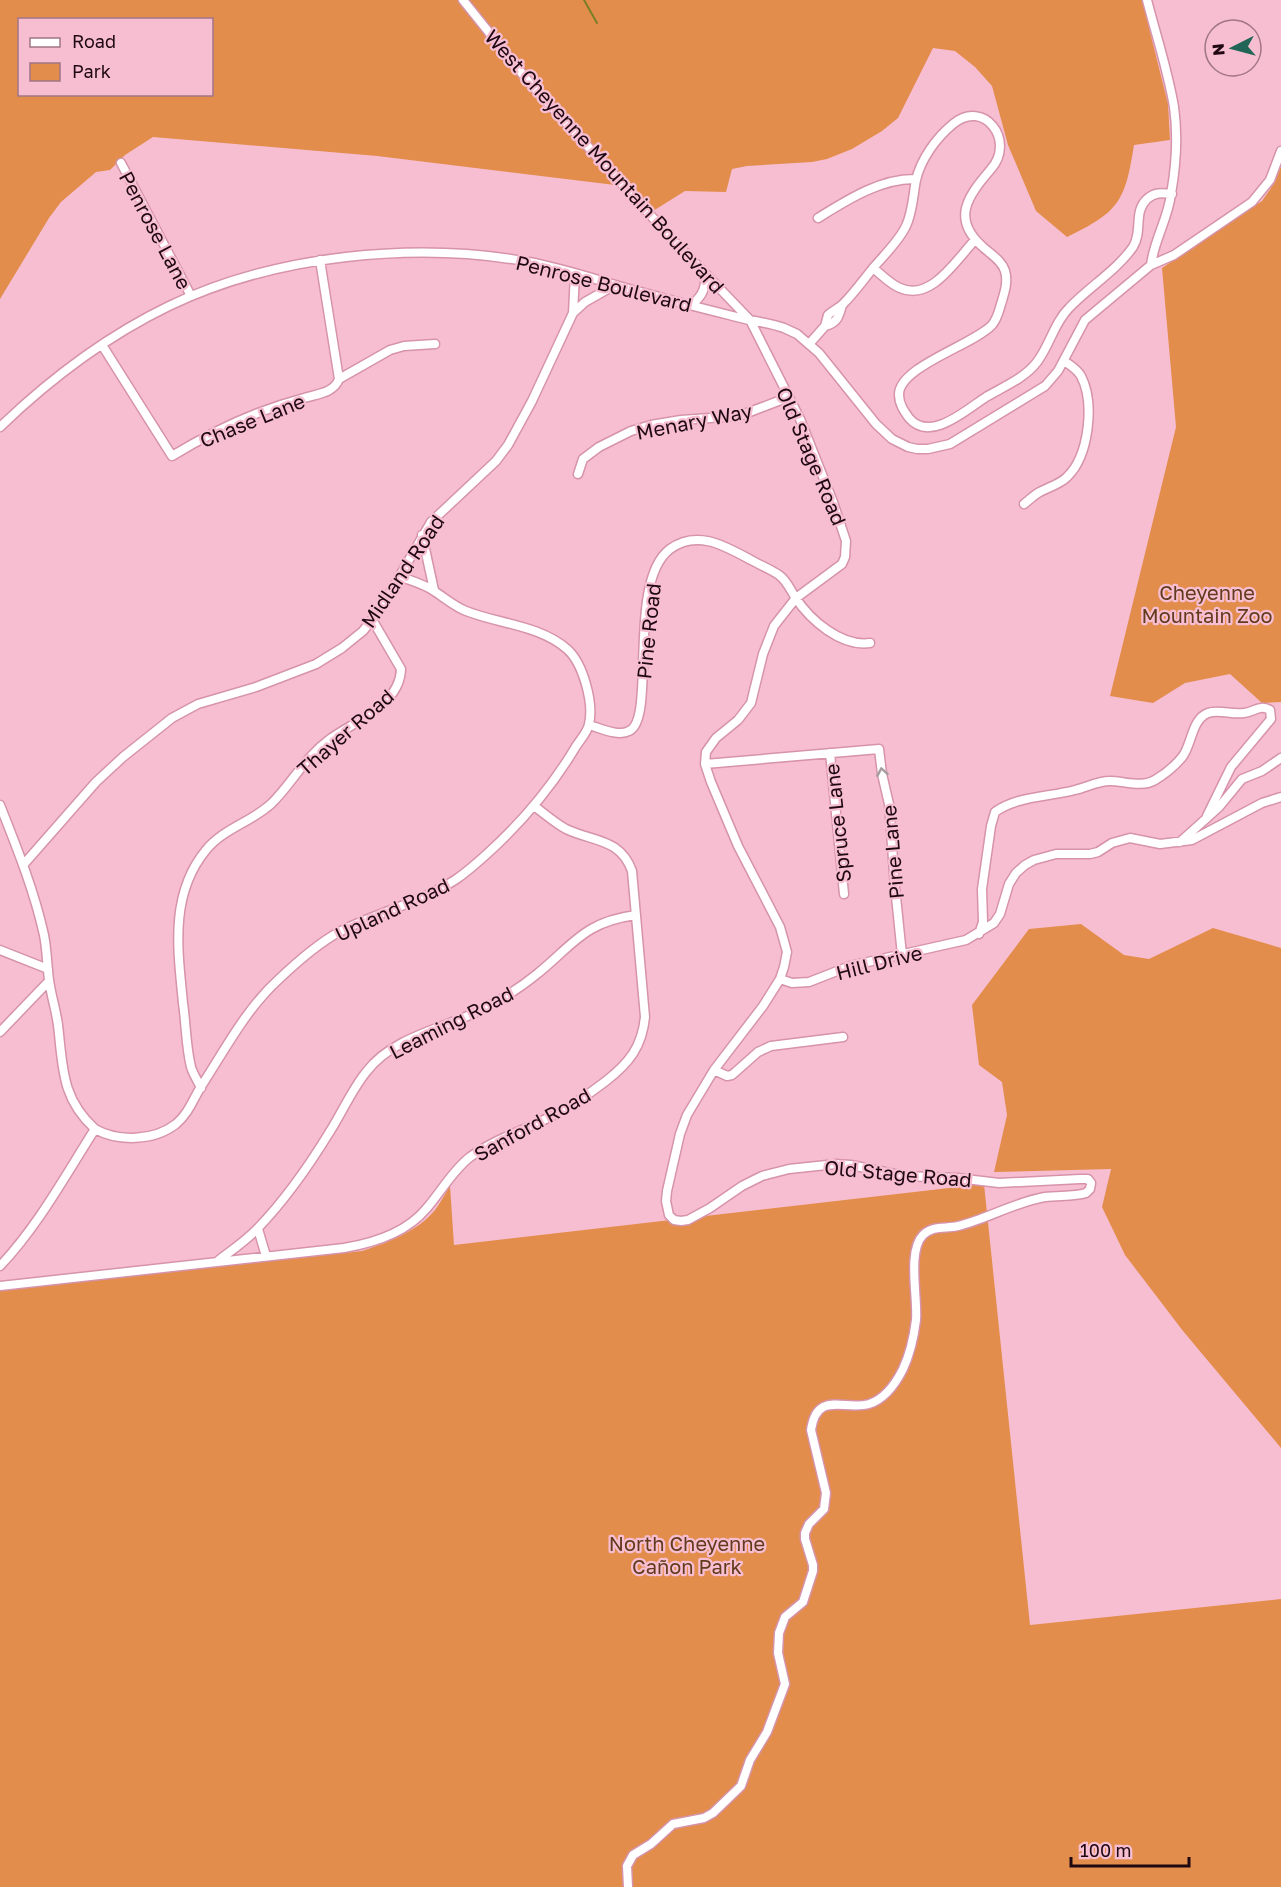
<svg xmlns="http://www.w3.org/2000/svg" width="1281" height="1887" font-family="'Golos Text',sans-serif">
<rect width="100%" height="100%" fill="#f7bed2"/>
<!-- green -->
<path fill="#e28d4c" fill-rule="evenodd" d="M 0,0 L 1142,0 L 1168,104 L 1170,140 L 1134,145 C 1125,202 1119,212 1067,237 L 1036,211 L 1008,145 L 992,86 L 975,67 L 955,51 L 933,48 L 898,118 L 882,131 L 852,149 L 827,159 L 812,162 L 747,166 L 732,169 L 726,192 L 685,191 L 653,211 L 626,182 L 615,185 L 377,156 L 153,137 L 125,155 L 110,170 L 96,172 L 61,202 L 49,218 L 0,299 ZM 20,20 L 212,20 L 212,94 L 20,94 Z
M 1281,166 L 1281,702 L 1262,703 L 1230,674 L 1185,683 L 1153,703 L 1110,696 L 1176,427 L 1162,268 L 1262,201 L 1275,182 Z
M 1081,924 L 1124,955 L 1149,959 L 1213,928 L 1281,948 L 1281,1448 L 1183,1331 L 1125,1255 L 1102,1207 L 1111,1169 L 994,1172 L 1007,1115 L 1002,1082 L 979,1065 L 972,1005 L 1029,929 Z
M 984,1184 L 1030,1625 L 1281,1599 L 1281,1887 L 0,1887 L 0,1290 L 362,1251 C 387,1243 418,1231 435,1210 C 440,1203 445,1194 450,1186 L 454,1245 Z"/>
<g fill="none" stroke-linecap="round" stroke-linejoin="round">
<!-- stream -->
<path stroke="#7a7e26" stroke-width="2" d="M 584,0 L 597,23"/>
<!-- minor casing -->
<g stroke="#d693ab" stroke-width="11">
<path id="minor" d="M 463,0 L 528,81 L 675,242 L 750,320 L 800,419 L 833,502 L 846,541 L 845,557 L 842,564 L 796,598 L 781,617 L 774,626 L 763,654 L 751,703 L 738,720 L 716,738 L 706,752 L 705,764 L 711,782 L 738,846 L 780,927 L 787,952 L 784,967 L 780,979 L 763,1006 L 714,1070 L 687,1115 L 680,1134 L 667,1191 L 666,1201 L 669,1215 L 674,1220 L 681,1221 L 688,1220 L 710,1208 L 742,1186 L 762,1176 L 789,1169 L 836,1164 L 851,1165 L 904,1176 L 957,1178 L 999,1183 L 1080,1179 L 1088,1179 L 1091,1183 L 1090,1189 L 1086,1193 C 1073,1197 1059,1195 1045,1197 C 1015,1202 987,1219 958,1226 C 946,1229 933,1225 923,1235 C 907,1251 918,1298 916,1320 C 914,1336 910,1354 903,1369 C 896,1383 885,1399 869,1404 C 844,1411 817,1390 811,1430 L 826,1493 L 824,1509 L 809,1524 L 805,1533 L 805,1539 L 813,1565 L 813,1571 L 803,1602 L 785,1617 L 779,1633 L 778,1653 L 785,1684 L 767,1732 L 750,1760 L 741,1786 L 713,1813 L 704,1818 L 673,1824 L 651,1844 L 633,1855 L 627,1866 L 628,1887
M 1147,0 C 1156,35 1168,71 1174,107 C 1178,135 1176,166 1171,194 C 1168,219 1154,240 1151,265
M 121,163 L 191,296
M 818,218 C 847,200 881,178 916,179
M 873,268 C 882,275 890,284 900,288 C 931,302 956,260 975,240
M 691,305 C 703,296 705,289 706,274
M 573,313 L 575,274
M 825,326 C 837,323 839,317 842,305
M 810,343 L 825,326 L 828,315 C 833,310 840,308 844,303 C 855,292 864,279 874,267 C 885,254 899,241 906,226 C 913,211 913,195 916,180 C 921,159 936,138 953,124 C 984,98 1016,141 991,169 C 968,196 950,219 984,248 C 992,255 1002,261 1005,271 C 1008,281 1005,291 1002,301 C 999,310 998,318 992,325 C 973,345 898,367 899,395 C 899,404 904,411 909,418 C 930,443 966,410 986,397 C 1003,387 1025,378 1037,362 C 1050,345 1054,323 1069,308 C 1089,287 1116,271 1133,247 C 1143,231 1133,212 1147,199 C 1155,192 1162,193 1172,194
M 102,345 L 172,456 C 213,431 258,410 304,398 C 317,394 334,393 339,379 L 320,260
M 339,379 L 390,350 L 404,346 L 435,344
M 0,427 C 50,379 107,336 169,306 C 275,255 415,241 529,262 C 571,270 611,285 652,295 C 684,304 717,312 749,320 C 761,322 773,324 784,328 L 797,334 L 819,353 L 876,424 L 892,439 L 908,447 L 917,449 L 928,449 L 950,444 L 1045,386 L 1058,371 L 1085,320 L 1151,265 L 1174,255 L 1252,202 L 1270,180 L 1281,151
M 578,474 L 583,459 L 599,447 L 631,431 L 651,425 L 681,420 L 739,416 L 789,397
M 1024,504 C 1028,501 1033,496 1038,493 C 1048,487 1059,485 1067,477 C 1089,456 1095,403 1081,376 C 1077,369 1070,365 1064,361
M 422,535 L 434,590
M 589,725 C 600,728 618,737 629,731 C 657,719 626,582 670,549 C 697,529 725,546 751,560 C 760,565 770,569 779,575 C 787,581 790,589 795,597 C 810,620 841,647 870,643
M 830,753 L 844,894
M 705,764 L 879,749 L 882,774 L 889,804 L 895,887 L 902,955
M 0,805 C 17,848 34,890 44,935 C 47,950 47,965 49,980 C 51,995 56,1010 58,1025 C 63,1067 61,1098 95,1129 C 65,1176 38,1226 0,1266
M 1180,842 L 1219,807 L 1242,779 L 1262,771 L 1281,758
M 24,864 L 96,782 L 123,757 L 172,718 L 198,704 L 256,687 L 316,664 L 342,648 L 363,631 L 381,608 L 431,522 L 496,461 L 508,445 L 532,401 L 573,313 L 585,302 L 615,285
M 979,934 L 983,922 L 982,889 L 991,826 L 995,812 C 1017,796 1049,797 1075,790 C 1087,787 1098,781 1110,781 C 1124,781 1142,788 1155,780 C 1165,774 1176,765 1183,756 C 1192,743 1192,719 1208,713 C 1219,709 1232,715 1244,713 C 1254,712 1260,704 1270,710 L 1271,719 L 1231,767 L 1207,816
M 0,950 L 48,969
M 780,979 L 792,983 L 809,982 L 850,966 L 966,940 L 994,923 L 1000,914 L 1009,884 L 1016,873 L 1025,865 L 1034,860 L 1056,854 L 1090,854 L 1098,852 L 1112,843 L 1130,838 L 1160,844 L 1192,840 L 1262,803 L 1281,797
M 0,1032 L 49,981
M 714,1070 L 727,1076 L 732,1075 L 758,1052 L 771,1046 L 843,1037
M 201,1088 C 198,1081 193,1074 191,1067 C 186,1047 186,1024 183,1003 C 178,951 169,895 206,850 C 224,828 252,822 272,803 C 293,782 304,758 330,739 C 355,721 400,705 401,669 L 373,621
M 95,1129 C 118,1142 154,1141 176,1124 C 189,1113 193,1099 202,1085 C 226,1048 246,1009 279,979 C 297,962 317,944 339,932 C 376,913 419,903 455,880 C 467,872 477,863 488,853 C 522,822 551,788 575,748 C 579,741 588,732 589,724 C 594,703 583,663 567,649 C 539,625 499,624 466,611 C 454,606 445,598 434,591 C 424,584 411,581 399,576
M 258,1229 L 266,1256
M 219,1260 C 232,1250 247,1240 258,1228 C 283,1202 310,1164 329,1133 C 342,1113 352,1089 367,1071 C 394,1036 446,1028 483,1009 C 502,999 520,988 537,974 C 574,944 584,922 636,915
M 0,1286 L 344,1248 C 374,1243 406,1233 426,1209 C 441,1192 452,1171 470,1157 C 495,1139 525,1130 552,1116 C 572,1106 589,1094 606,1081 C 629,1063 642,1047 645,1017 L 632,871 C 620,838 593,842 566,829 C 555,823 545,814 534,806"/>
</g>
<!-- minor -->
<use href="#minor" stroke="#fff" stroke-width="8"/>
</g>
<!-- one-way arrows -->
<defs><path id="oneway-chevron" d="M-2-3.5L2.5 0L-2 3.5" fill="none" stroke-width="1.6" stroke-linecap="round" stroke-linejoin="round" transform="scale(1.5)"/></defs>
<use stroke="#a59ca0" href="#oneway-chevron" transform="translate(882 772) rotate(-100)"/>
<g text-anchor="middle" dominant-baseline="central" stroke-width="4.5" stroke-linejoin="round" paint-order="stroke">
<!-- street labels -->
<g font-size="20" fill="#1f0811" stroke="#f7bed2">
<text transform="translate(605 161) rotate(48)">West Cheyenne Mountain Boulevard</text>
<text transform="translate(156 230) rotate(62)">Penrose Lane</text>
<text transform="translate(604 283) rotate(14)">Penrose Boulevard</text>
<text transform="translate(252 420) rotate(-22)">Chase Lane</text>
<text transform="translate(694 421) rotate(-11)">Menary Way</text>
<text transform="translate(812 456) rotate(67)">Old Stage Road</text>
<text transform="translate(402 571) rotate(-56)">Midland Road</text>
<text transform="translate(648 631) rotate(-84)">Pine Road</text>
<text transform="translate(345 732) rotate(-41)">Thayer Road</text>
<text transform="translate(837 823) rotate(-96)">Spruce Lane</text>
<text transform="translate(892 852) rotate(-95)">Pine Lane</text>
<text transform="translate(392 909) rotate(-25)">Upland Road</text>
<text transform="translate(879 962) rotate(-14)">Hill Drive</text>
<text transform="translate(451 1022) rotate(-27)">Leaming Road</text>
<text transform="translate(532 1124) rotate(-29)">Sanford Road</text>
<text transform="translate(898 1173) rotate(5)">Old Stage Road</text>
</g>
<!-- park labels -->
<g font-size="20" fill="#623b1c" stroke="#f7bed2">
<text x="1207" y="592">Cheyenne<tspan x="1207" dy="23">Mountain Zoo</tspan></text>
<text x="687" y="1543">North Cheyenne<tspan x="687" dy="23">Cañon Park</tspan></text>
</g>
</g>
<!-- legend -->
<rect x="18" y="18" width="195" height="78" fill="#f7bed2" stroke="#a17585" stroke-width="1.5"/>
<rect x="30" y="38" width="30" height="9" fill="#ffffff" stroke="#a17585" stroke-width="1.5"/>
<text x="72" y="48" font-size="18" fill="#1f0811">Road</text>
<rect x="30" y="63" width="30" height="18" fill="#e28d4c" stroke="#a17585" stroke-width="1.5"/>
<text x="72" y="78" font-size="18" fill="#1f0811">Park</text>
<!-- north arrow -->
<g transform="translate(1233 48) rotate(264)"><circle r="28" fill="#f7bed2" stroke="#a17585" stroke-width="1.5"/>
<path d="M0-4.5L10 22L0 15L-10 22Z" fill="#216556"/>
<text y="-9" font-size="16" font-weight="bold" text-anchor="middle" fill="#1f0811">N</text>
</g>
<!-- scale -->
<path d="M1071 1857v9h118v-9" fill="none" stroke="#1f0811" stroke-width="3"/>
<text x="1080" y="1857" font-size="18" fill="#1f0811" stroke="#f7bed2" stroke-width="4.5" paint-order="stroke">100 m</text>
</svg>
